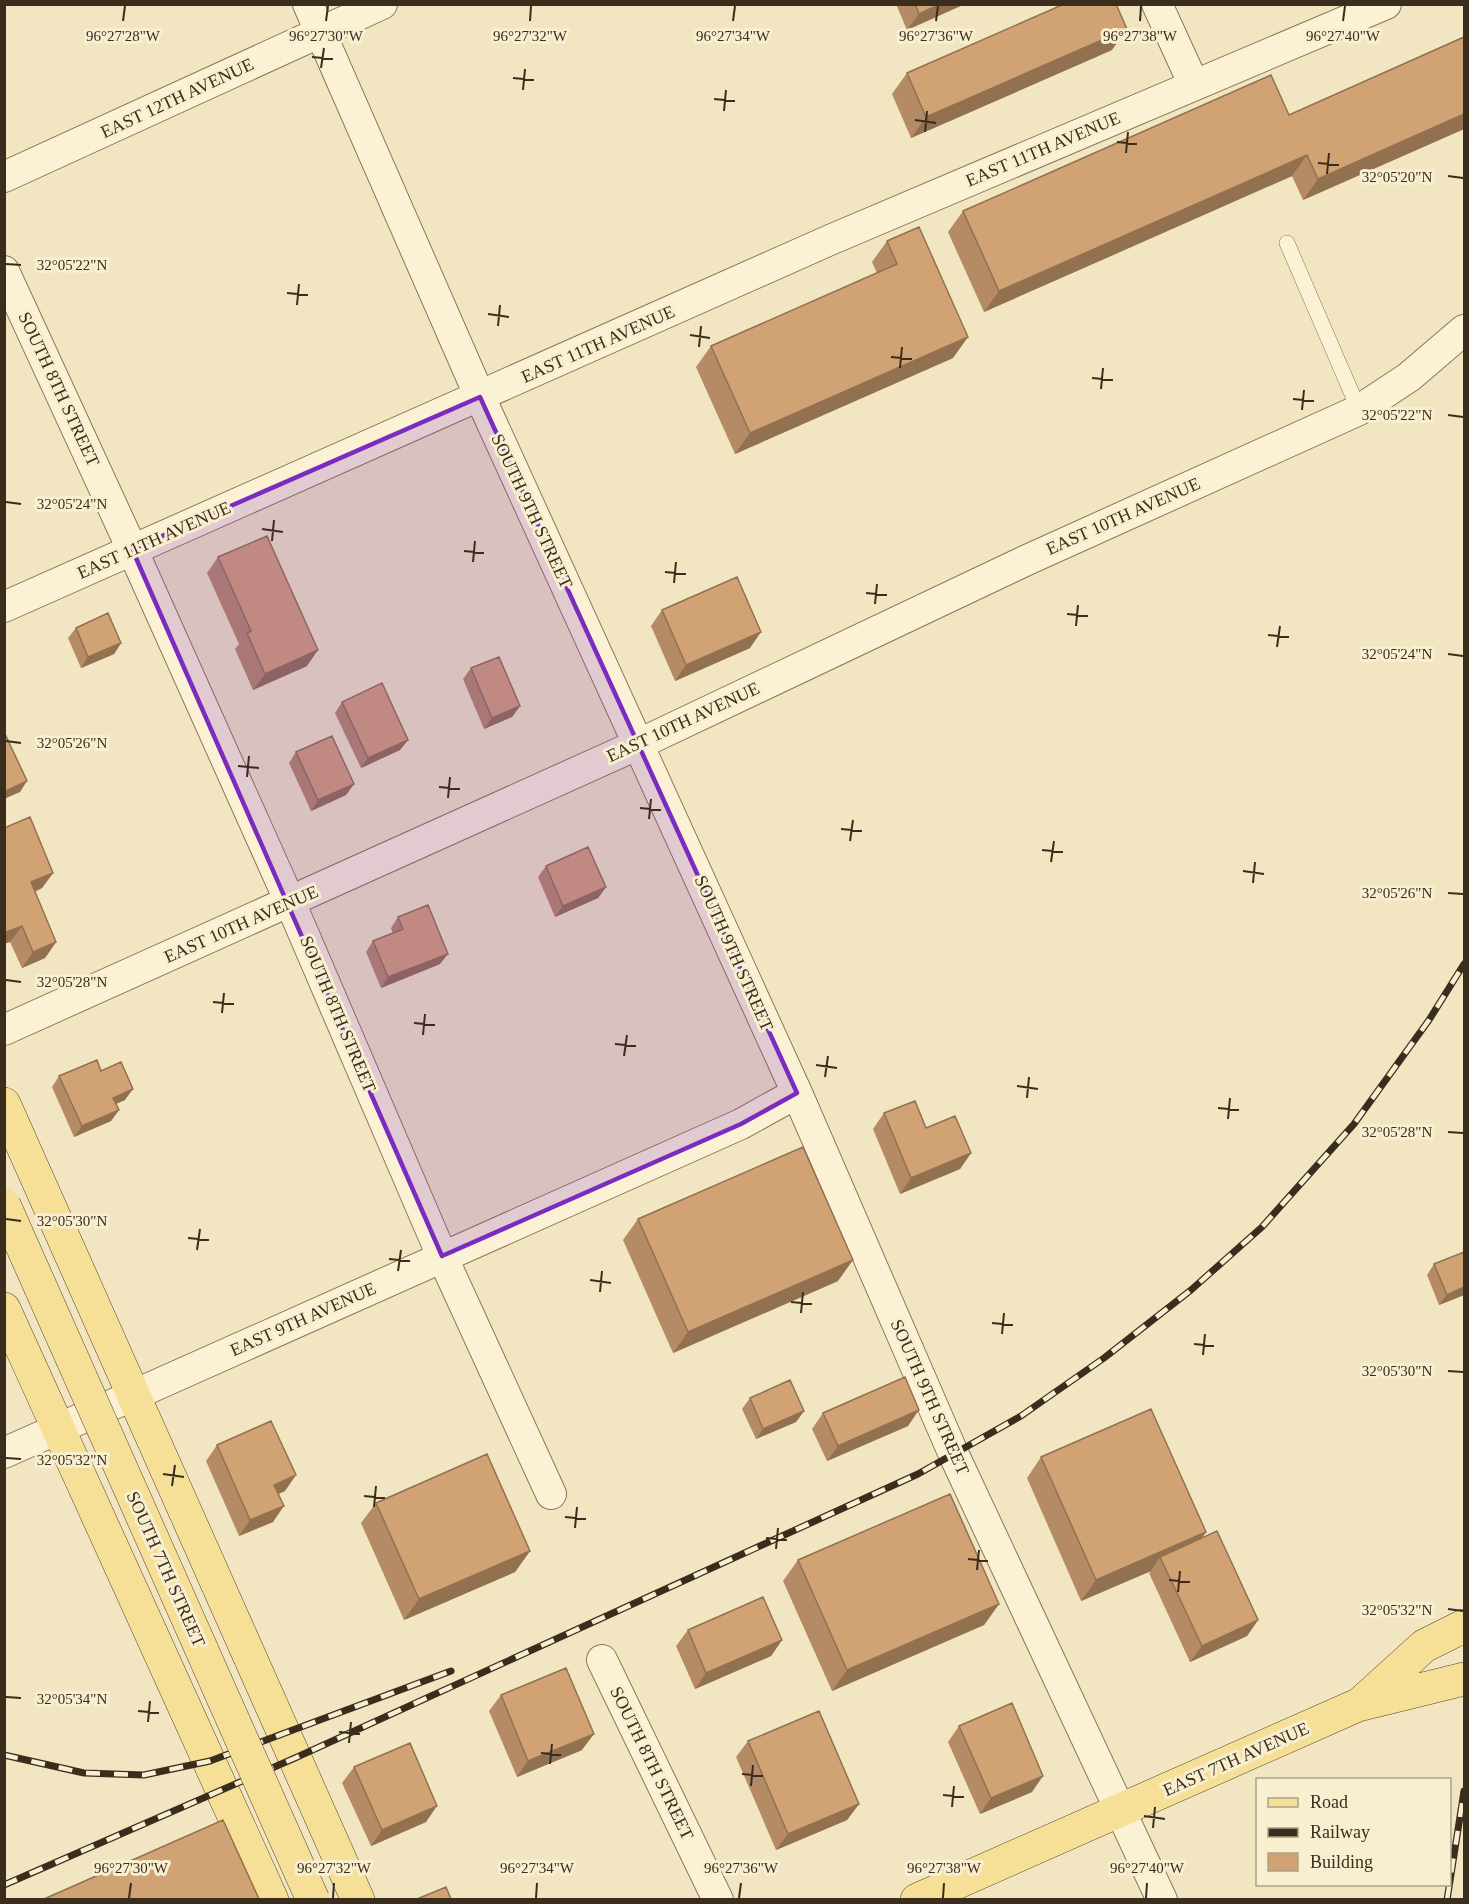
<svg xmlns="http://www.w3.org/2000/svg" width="1469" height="1904" font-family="Georgia,serif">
<rect width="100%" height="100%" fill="#f1e6c1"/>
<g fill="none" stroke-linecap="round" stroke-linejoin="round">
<!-- lane casing -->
<g stroke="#8b7757" stroke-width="16">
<path id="lane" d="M 1287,243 L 1359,410"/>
</g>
<!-- street casing -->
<g stroke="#8b7757" stroke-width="32">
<path id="street" d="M 308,4 L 480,397 L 797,1093 L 954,1455 L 1162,1900
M 1157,4 L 1194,85
M 4,177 L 382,4
M 4,271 L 132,549 L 290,902 L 442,1256 L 551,1494
M 4,607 L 830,240 L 1386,4
M 4,1030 L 639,744 L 1027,560 L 1359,410 L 1409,377 L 1464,330
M 4,1453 L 741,1124 L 797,1093
M 602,1660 L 718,1900"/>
</g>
<!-- primary casing -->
<g stroke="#59442c" stroke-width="34">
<path id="primary" d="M 4,1104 L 358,1900
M 4,1309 L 272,1900
M 1360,1704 L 1424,1646 L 1464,1626
M 917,1900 L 1358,1705 L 1464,1679"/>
</g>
<!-- lane -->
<use href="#lane" stroke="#fbf2d5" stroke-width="15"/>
<!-- street -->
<use href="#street" stroke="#fbf2d5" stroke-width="30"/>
<!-- primary -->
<use href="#primary" stroke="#f6df96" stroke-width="33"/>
<!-- rail casing -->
<g stroke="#3a2d1d" stroke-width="7">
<path id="rail" d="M 4,1755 L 84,1773 L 144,1775 L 210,1761 L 451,1671
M 4,1885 L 295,1758 L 918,1474 L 1021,1416 L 1104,1358 L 1191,1290 L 1262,1227 L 1354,1124 L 1429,1020 L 1464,964
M 1447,1900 L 1464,1791"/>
</g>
<!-- rail -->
<use href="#rail" stroke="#f8efd1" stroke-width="4.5" stroke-dasharray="14" stroke-linecap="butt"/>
<!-- primary-bridge casing -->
<g stroke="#59442c" stroke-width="34" stroke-linecap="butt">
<path id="primary-bridge" d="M 4,1205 L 313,1900"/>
</g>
<!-- primary-bridge -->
<use href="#primary-bridge" stroke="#f6df96" stroke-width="33"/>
</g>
<!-- wall -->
<path fill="#b48b64" d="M 896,4 L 965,4 L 907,30 Z
M 1464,37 L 1464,129 L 1303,200 L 1292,176 L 984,312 L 948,232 L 963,211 L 1289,115 Z
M 1112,50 L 911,138 L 892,94 L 907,73 Z
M 887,241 L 953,358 L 735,454 L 696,367 L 711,346 L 877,273 L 872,262 Z
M 218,557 L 307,666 L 253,690 L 235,649 L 239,644 L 207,573 Z
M 662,610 L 750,648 L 675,681 L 651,626 Z
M 76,628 L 121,643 L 114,654 L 81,668 L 68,638 Z
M 471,668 L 520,706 L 512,717 L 484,729 L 463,679 Z
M 342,702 L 408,740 L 400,750 L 361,768 L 335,713 Z
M 296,752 L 354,784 L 346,795 L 311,811 L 289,763 Z
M 4,828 L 53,873 L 42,888 L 35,892 L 56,942 L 45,958 L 22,968 L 10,942 Z
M 546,866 L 606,887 L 598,898 L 555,917 L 538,877 Z
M 398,917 L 440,964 L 381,988 L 366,952 L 373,941 L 393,934 L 391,928 Z
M 101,1071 L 125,1100 L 116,1104 L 119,1110 L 111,1121 L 74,1137 L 52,1087 L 59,1076 Z
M 884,1113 L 926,1128 L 971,1153 L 960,1169 L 900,1194 L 873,1129 Z
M 638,1219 L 838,1281 L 673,1353 L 623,1240 Z
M 1434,1264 L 1464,1295 L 1439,1305 L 1427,1275 Z
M 750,1398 L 804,1411 L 796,1422 L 756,1439 L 742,1409 Z
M 823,1413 L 908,1426 L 827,1461 L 812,1429 Z
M 217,1445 L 285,1491 L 278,1494 L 273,1522 L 239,1536 L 206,1461 Z
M 1041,1457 L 1206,1532 L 1201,1539 L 1258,1620 L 1247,1636 L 1190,1662 L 1149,1573 L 1151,1571 L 1081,1601 L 1027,1478 Z
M 376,1503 L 530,1551 L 515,1572 L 404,1620 L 361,1523 Z
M 798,1560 L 999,1604 L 984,1625 L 832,1691 L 783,1581 Z
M 688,1630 L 782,1640 L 771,1656 L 695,1689 L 676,1646 Z
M 501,1695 L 582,1750 L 517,1777 L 489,1711 Z
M 959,1726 L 1032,1792 L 980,1814 L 948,1742 Z
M 748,1741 L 859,1804 L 847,1820 L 776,1850 L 736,1757 Z
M 354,1767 L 426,1822 L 371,1846 L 342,1783 Z"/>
<!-- shaded-wall -->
<path fill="#927151" d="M 940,4 L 965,4 L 907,30 L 919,14 Z
M 1127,29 L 1112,50 L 911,138 L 926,117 Z
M 1464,114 L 1464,129 L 1303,200 L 1318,179 Z
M 1307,155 L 1292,176 L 984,312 L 999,291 Z
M 968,337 L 953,358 L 735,454 L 750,433 Z
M 761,632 L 750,648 L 675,681 L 686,665 Z
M 121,643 L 114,654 L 81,668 L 88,657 Z
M 318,650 L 307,666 L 253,690 L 265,674 Z
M 520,706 L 512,717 L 484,729 L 492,718 Z
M 408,740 L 400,750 L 361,768 L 368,758 Z
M 27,781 L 20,792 L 4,799 L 4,792 Z
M 354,784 L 346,795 L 311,811 L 318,800 Z
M 53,873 L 42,888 L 19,898 L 31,882 Z
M 606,887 L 598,898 L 555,917 L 563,906 Z
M 22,926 L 10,942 L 4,944 L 4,933 Z
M 56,942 L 45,958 L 22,968 L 33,952 Z
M 448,954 L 440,964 L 381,988 L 388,977 Z
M 133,1089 L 125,1100 L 106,1108 L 113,1098 Z
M 119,1110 L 111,1121 L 74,1137 L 82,1126 Z
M 971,1153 L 960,1169 L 900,1194 L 911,1178 Z
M 853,1260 L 838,1281 L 673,1353 L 688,1332 Z
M 1464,1287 L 1464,1295 L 1439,1305 L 1447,1295 Z
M 919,1410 L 908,1426 L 827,1461 L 838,1446 Z
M 804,1411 L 796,1422 L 756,1439 L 763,1429 Z
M 296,1475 L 285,1491 L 263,1501 L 274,1485 Z
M 284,1506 L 273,1522 L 239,1536 L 250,1520 Z
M 1206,1532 L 1191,1553 L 1160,1557 L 1151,1571 L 1081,1601 L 1096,1580 Z
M 530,1551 L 515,1572 L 404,1620 L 419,1599 Z
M 999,1604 L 984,1625 L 832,1691 L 847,1670 Z
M 1258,1620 L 1247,1636 L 1190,1662 L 1202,1646 Z
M 782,1640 L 771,1656 L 695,1689 L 706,1673 Z
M 594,1734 L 582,1750 L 517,1777 L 528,1761 Z
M 1043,1776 L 1032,1792 L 980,1814 L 991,1798 Z
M 859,1804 L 847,1820 L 776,1850 L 788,1834 Z
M 437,1806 L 426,1822 L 371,1846 L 382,1830 Z"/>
<!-- building -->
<path fill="#d1a274" stroke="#927151" stroke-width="1.5" d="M 915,4 L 940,4 L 919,14 Z
M 1064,4 L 1116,4 L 1127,29 L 926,117 L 907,73 Z
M 1464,37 L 1464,114 L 1318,179 L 1307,155 L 999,291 L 963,211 L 1271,75 L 1289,115 Z
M 919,227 L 968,337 L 750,433 L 711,346 L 897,264 L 887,241 Z
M 267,536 L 318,650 L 265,674 L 247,633 L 251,631 L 218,557 Z
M 737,577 L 761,632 L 686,665 L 662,610 Z
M 108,613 L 121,643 L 88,657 L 76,628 Z
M 499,657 L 520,706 L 492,718 L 471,668 Z
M 382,683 L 408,740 L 368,758 L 342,702 Z
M 6,736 L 27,781 L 4,792 L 4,737 Z
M 332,736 L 354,784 L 318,800 L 296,752 Z
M 30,817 L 53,873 L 31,882 L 56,942 L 33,952 L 22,926 L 4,933 L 4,828 Z
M 588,847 L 606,887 L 563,906 L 546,866 Z
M 428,905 L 448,954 L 388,977 L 373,941 L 403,929 L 398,917 Z
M 97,1060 L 101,1071 L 121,1062 L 133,1089 L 113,1098 L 119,1110 L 82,1126 L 59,1076 Z
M 915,1101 L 926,1128 L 955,1116 L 971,1153 L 911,1178 L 884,1113 Z
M 803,1147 L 853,1260 L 688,1332 L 638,1219 Z
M 1464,1252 L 1464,1287 L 1447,1295 L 1434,1264 Z
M 905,1377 L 919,1410 L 838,1446 L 823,1413 Z
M 790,1380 L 804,1411 L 763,1429 L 750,1398 Z
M 1151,1409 L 1206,1532 L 1096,1580 L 1041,1457 Z
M 271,1421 L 296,1475 L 274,1485 L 284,1506 L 250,1520 L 217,1445 Z
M 487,1454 L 530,1551 L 419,1599 L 376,1503 Z
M 950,1494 L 999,1604 L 847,1670 L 798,1560 Z
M 1217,1531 L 1258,1620 L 1202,1646 L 1160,1557 Z
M 763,1597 L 782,1640 L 706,1673 L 688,1630 Z
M 566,1668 L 594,1734 L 528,1761 L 501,1695 Z
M 1012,1703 L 1043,1776 L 991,1798 L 959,1726 Z
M 819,1711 L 859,1804 L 788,1834 L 748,1741 Z
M 410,1743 L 437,1806 L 382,1830 L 354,1767 Z
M 223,1820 L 259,1899 L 44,1899 Z
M 446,1887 L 451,1899 L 417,1899 Z"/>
<!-- marked area -->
<path fill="#7b2cbf" fill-opacity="0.2" stroke="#7b2cbf" stroke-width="4.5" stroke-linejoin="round" d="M 480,397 L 797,1093 L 741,1124 L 442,1256 L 132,549 Z"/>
<!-- ticks -->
<path fill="none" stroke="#3a2d1d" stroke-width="2" d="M 123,21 L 125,6M 326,21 L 328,6M 530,21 L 531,6M 733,21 L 735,6M 936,21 L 938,6M 1140,21 L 1141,6M 1343,21 L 1345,6M 312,57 L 333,59M 321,68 L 324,48M 513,78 L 534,80M 523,90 L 525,69M 714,99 L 735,101M 724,111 L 726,90M 915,120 L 936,123M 925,132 L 927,111M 1117,142 L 1137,144M 1126,153 L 1128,132M 1318,163 L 1339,165M 1327,174 L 1329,153M 1448,176 L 1463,178M 6,264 L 21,265M 287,293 L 308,295M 297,305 L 299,284M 488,314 L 509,317M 498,326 L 500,305M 690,335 L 710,338M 699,347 L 701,326M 891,357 L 912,359M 900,368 L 902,347M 1092,378 L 1113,380M 1101,389 L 1103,368M 1293,399 L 1314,401M 1302,410 L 1304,390M 1448,415 L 1463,417M 6,502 L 21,504M 262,529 L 283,532M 272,541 L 274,520M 464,551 L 484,553M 473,562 L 475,541M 665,572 L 686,574M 674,583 L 676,562M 866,593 L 887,595M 875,604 L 877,584M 1067,614 L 1088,616M 1076,626 L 1078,605M 1268,635 L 1289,637M 1277,647 L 1280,626M 1448,654 L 1463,656M 6,741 L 21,743M 238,766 L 259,768M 247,777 L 249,756M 439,787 L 460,789M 448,798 L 450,777M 640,808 L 661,810M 649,819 L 651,799M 841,829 L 862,831M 850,841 L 853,820M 1042,850 L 1063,852M 1051,862 L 1054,841M 1243,871 L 1264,874M 1253,883 L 1255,862M 1448,893 L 1463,894M 6,980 L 21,982M 213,1002 L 234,1004M 222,1013 L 224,993M 414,1023 L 435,1025M 423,1035 L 425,1014M 615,1044 L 636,1046M 624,1056 L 627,1035M 816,1065 L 837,1068M 825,1077 L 828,1056M 1017,1086 L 1038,1089M 1027,1098 L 1029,1077M 1218,1108 L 1239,1110M 1228,1119 L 1230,1098M 1448,1132 L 1463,1133M 6,1219 L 21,1221M 188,1238 L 209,1240M 197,1250 L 200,1229M 389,1259 L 410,1261M 398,1271 L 401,1250M 590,1280 L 611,1283M 600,1292 L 602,1271M 791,1302 L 812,1304M 801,1313 L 803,1292M 992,1323 L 1013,1325M 1002,1334 L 1004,1313M 1194,1344 L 1214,1346M 1203,1355 L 1205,1334M 1448,1371 L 1463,1372M 6,1458 L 21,1459M 163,1474 L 184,1477M 172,1486 L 175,1465M 364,1496 L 385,1498M 374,1507 L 376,1486M 565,1517 L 586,1519M 575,1528 L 577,1507M 766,1538 L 787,1540M 776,1549 L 778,1528M 968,1559 L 988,1561M 977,1570 L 979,1550M 1169,1580 L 1190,1582M 1178,1592 L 1180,1571M 1448,1609 L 1463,1611M 6,1697 L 21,1698M 138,1711 L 159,1713M 148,1722 L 150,1701M 339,1732 L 360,1734M 349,1743 L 351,1722M 541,1753 L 561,1755M 550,1764 L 552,1744M 742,1774 L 763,1776M 751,1786 L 753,1765M 943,1795 L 964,1797M 952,1807 L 954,1786M 1144,1816 L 1165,1819M 1153,1828 L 1155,1807M 129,1898 L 131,1883M 333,1898 L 334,1883M 536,1898 L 537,1883M 739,1898 L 741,1883M 943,1898 L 944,1883M 1146,1898 L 1147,1883"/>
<g text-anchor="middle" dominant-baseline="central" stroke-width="6" stroke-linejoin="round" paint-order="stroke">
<!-- street labels -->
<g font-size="18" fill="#3a2d1d" stroke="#f8efd1">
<text transform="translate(177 98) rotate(-25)">EAST 12TH AVENUE</text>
<text transform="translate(1043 149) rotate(-23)">EAST 11TH AVENUE</text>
<text transform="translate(598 344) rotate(-24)">EAST 11TH AVENUE</text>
<text transform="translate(59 389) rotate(65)">SOUTH 8TH STREET</text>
<text transform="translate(532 511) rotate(65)">SOUTH 9TH STREET</text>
<text transform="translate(1123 516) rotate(-24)">EAST 10TH AVENUE</text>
<text transform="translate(154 540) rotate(-24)">EAST 11TH AVENUE</text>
<text transform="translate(683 722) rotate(-25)">EAST 10TH AVENUE</text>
<text transform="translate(241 924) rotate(-24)">EAST 10TH AVENUE</text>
<text transform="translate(734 953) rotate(66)">SOUTH 9TH STREET</text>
<text transform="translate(338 1014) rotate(67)">SOUTH 8TH STREET</text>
<text transform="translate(303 1319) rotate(-24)">EAST 9TH AVENUE</text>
<text transform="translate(930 1397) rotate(66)">SOUTH 9TH STREET</text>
<text transform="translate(166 1569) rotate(66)">SOUTH 7TH STREET</text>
<text transform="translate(1236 1759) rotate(-24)">EAST 7TH AVENUE</text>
<text transform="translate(652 1763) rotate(64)">SOUTH 8TH STREET</text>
</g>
</g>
<g font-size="15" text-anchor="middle" fill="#3a2d1d" stroke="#f8efd1" stroke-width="6" stroke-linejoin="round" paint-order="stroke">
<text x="123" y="41">96°27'28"W</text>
<text x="326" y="41">96°27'30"W</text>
<text x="530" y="41">96°27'32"W</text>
<text x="733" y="41">96°27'34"W</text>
<text x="936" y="41">96°27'36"W</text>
<text x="1140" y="41">96°27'38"W</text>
<text x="1343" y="41">96°27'40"W</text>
<text x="1397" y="182">32°05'20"N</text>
<text x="72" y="270">32°05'22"N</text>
<text x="1397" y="420">32°05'22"N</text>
<text x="72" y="509">32°05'24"N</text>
<text x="1397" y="659">32°05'24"N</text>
<text x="72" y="748">32°05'26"N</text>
<text x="1397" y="898">32°05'26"N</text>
<text x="72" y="987">32°05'28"N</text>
<text x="1397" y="1137">32°05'28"N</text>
<text x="72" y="1226">32°05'30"N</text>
<text x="1397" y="1376">32°05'30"N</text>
<text x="72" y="1465">32°05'32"N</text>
<text x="1397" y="1615">32°05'32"N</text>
<text x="72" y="1704">32°05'34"N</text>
<text x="131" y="1873">96°27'30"W</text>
<text x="334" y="1873">96°27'32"W</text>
<text x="537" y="1873">96°27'34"W</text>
<text x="741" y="1873">96°27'36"W</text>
<text x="944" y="1873">96°27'38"W</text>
<text x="1147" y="1873">96°27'40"W</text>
</g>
<!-- border -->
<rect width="1469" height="1904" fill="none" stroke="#3a2d1d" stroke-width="12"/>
<!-- legend -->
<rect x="1256" y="1778" width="195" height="108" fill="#f8efd1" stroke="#aca189" stroke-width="1.5"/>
<rect x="1268" y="1798" width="30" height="9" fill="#f6df96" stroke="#aca189" stroke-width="1.5"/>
<text x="1310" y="1808" font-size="18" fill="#3a2d1d">Road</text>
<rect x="1268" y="1828" width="30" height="9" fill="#3a2d1d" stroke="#aca189" stroke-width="1.5"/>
<text x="1310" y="1838" font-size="18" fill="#3a2d1d">Railway</text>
<rect x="1268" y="1853" width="30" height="18" fill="#d1a274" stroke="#aca189" stroke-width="1.5"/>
<text x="1310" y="1868" font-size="18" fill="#3a2d1d">Building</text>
</svg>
